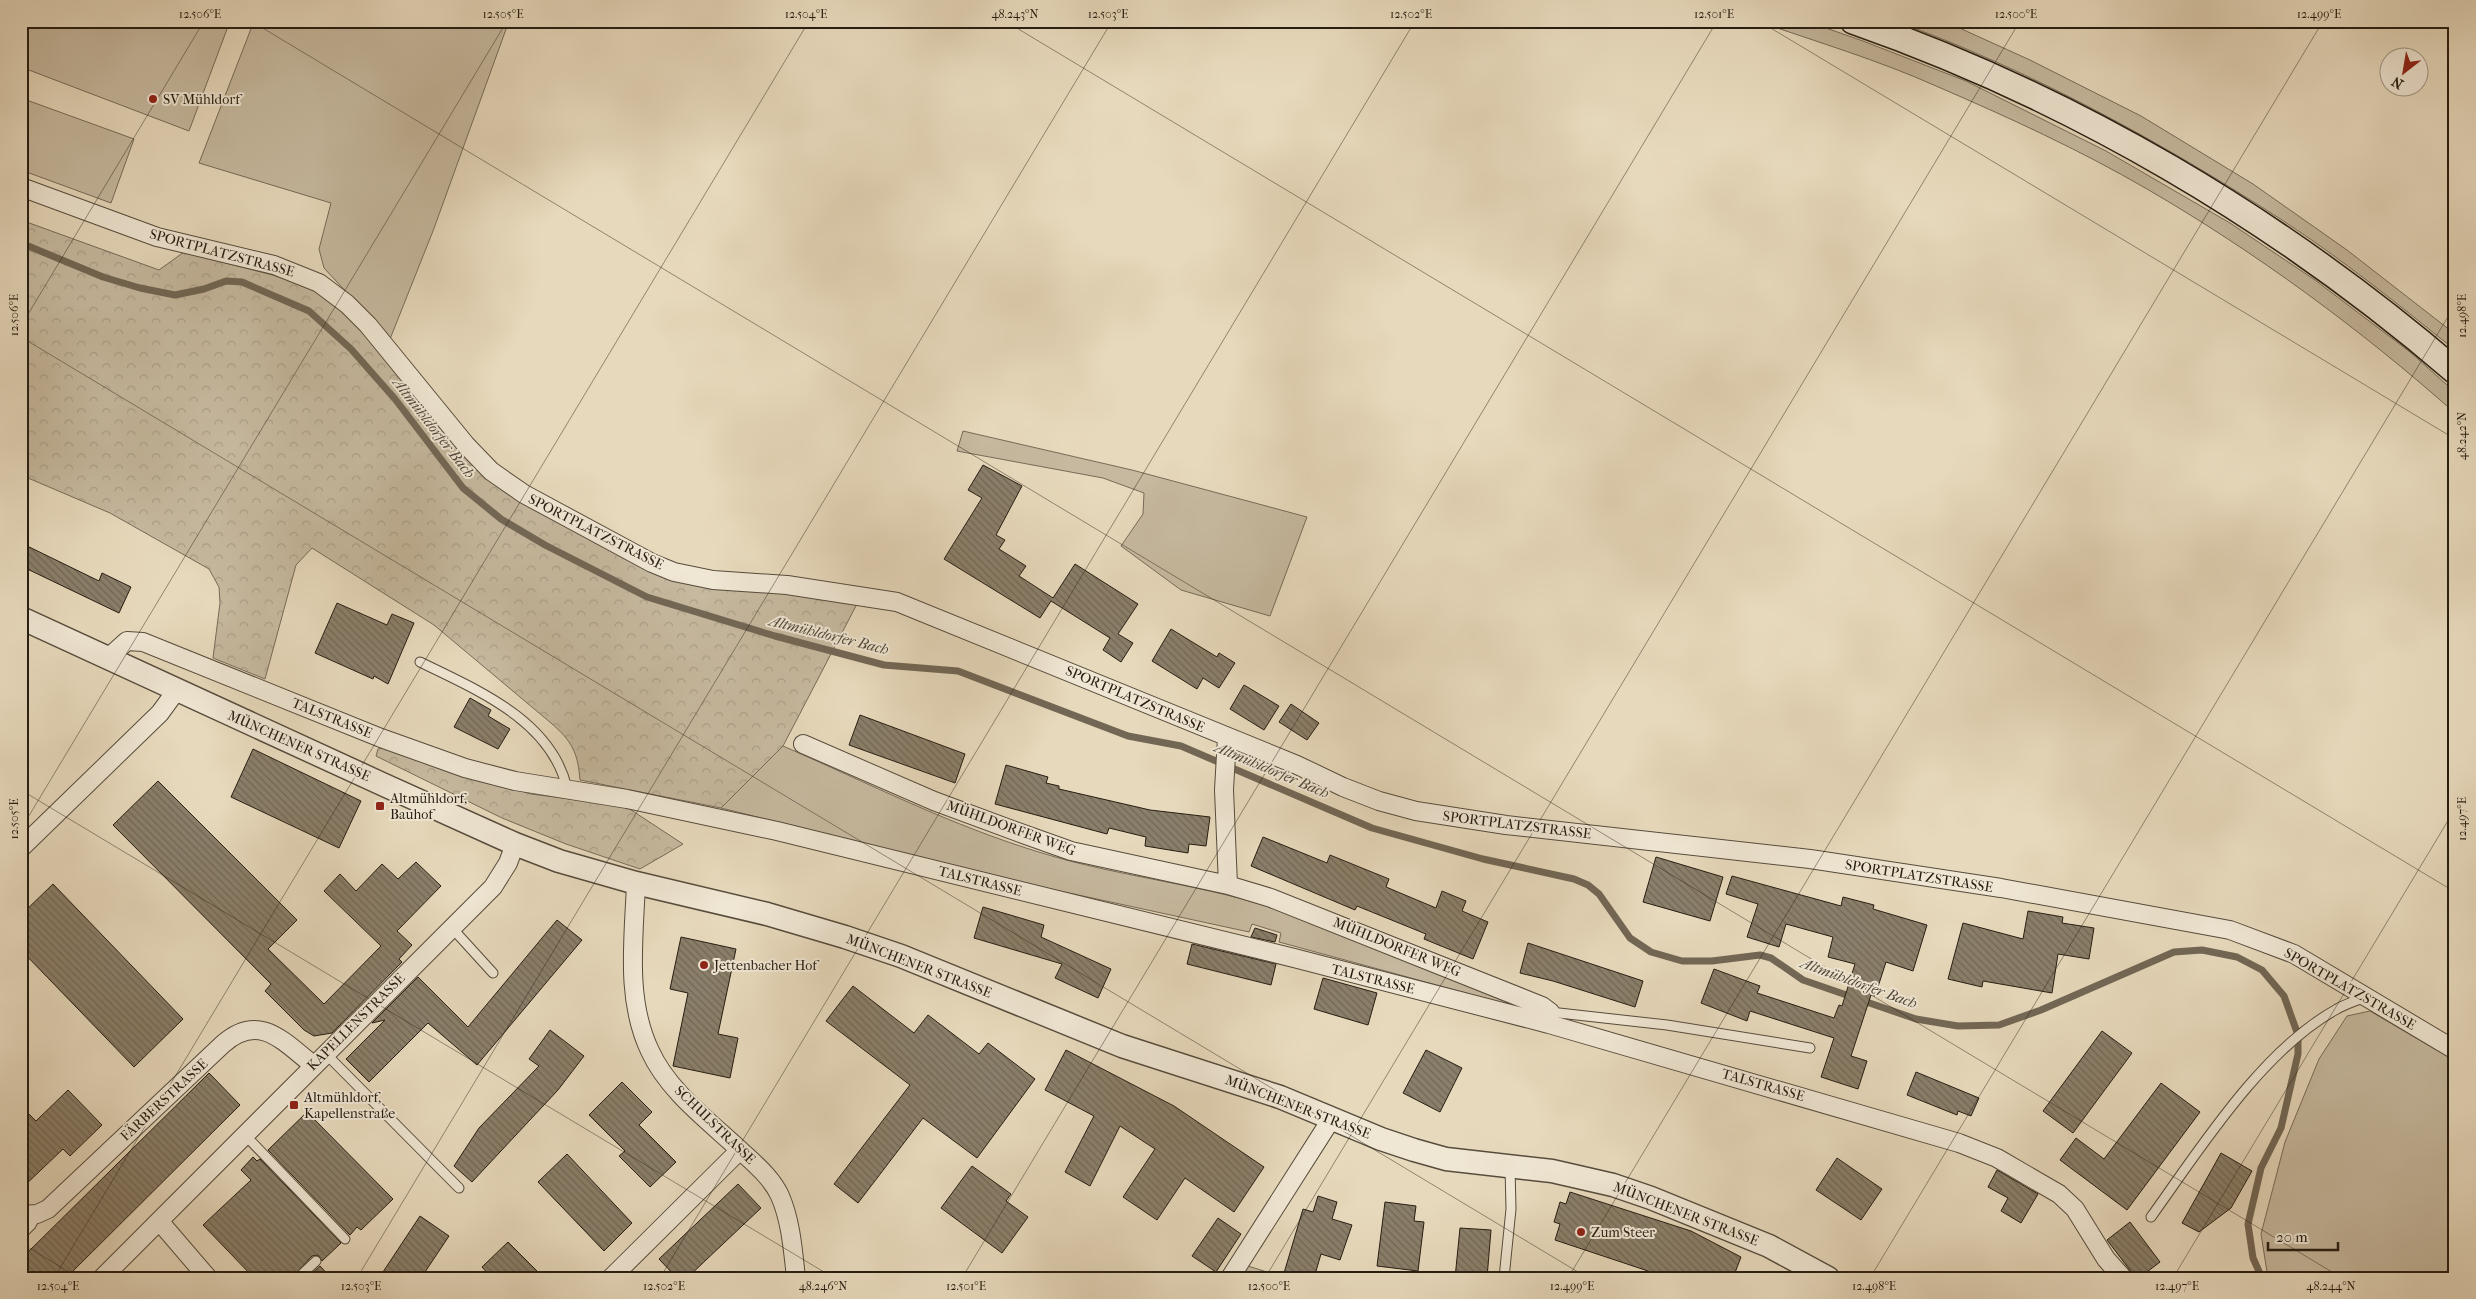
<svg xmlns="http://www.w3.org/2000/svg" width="2476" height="1299" font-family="'IM FELL French Canon',serif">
<defs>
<pattern id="forest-crowns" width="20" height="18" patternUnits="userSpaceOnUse" patternTransform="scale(1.25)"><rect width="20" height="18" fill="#c6b99f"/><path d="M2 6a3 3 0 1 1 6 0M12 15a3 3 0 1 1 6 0" fill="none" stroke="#aa9f88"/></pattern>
<pattern id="building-back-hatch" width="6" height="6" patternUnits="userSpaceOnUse" patternTransform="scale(1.25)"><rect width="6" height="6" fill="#8a7f6a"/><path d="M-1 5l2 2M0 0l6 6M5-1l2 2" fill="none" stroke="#716756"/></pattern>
</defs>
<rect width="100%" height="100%" fill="#e7d9bc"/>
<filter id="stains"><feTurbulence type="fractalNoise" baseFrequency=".004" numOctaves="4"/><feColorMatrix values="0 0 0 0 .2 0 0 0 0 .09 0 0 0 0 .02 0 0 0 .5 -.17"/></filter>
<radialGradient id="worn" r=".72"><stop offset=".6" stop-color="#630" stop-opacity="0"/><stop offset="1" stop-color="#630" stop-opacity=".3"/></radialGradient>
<!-- grass -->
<path fill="#c6b99f" stroke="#766b58" d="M 21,21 L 230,21 L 189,131 L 21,67 Z
M 254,21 L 509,21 L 433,231 L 390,339 L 324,268 L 319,249 L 331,203 L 199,163 Z
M 1757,21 L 1806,21 L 1863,41 L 1966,81 L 2106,151 L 2230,223 L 2315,280 L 2410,352 L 2455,392 L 2455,413 C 2360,329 2257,253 2147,189 C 2080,150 2008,117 1936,86 C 1878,60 1817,42 1757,21 Z
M 1895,21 L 1944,21 L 2030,60 L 2141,116 L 2253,184 L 2347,250 L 2455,334 L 2455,350 C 2399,305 2342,259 2282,220 C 2161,142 2031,70 1895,21 Z
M 21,98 L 134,139 L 111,203 L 21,170 Z
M 963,431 L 1132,470 L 1307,517 L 1270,616 L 1181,590 L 1121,546 L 1143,514 L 1144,493 L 1103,478 L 957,451 Z
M 783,746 C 868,783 952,826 1042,853 C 1122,878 1207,884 1287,913 C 1366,941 1444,975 1522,1006 L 1521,1008 L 1279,942 L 1281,933 L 1252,924 L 1249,932 L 1046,888 L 721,808 Z
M 2370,1011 L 2455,1061 L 2455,1258 L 2443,1278 L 2268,1278 L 2261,1234 L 2285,1142 L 2319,1059 L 2347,1016 Z
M 1248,1266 L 1286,1278 L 1241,1278 Z"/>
<!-- forest -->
<path fill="url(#forest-crowns)" stroke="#766b58" d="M 21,220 L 159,270 L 184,252 L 303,283 L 322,292 L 355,320 L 494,483 L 532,508 L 603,547 L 645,567 L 790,594 L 858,602 L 783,746 L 721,808 L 580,780 C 578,753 572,741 551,723 L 434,625 L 312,548 L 296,565 L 265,679 L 213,658 L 220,603 L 219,587 L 209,569 L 110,513 L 21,475 Z
M 388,747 L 449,770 L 531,794 L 625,806 L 683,844 L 640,869 L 566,844 L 502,818 L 376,756 L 378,749 Z"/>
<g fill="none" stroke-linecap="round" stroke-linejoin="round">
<!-- stream -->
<path stroke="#726755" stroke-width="7" d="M 21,243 L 103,277 L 140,288 L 175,295 L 204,289 L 226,281 L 242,282 L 309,311 L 351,349 L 395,399 L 463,488 L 501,519 L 545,545 L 647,597 L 775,636 L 884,665 L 958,671 L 1128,736 L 1181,746 L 1372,828 L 1483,859 L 1574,879 L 1588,885 L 1599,894 L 1630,938 L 1651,952 L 1682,961 L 1712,961 L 1760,955 L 1771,958 L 1803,980 L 1916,1019 L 1958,1026 L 1999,1025 L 2041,1010 L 2174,952 L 2202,950 L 2237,957 L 2262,970 L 2284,996 L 2298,1035 L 2298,1054 L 2281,1128 L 2261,1168 L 2248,1224 L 2253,1258 L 2262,1278"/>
</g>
<!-- building -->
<path fill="url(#building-back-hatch)" stroke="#261d12" d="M 983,465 L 1022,486 L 996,535 L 1005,540 L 999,549 L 1026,566 L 1019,576 L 1053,598 L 1075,564 L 1138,604 L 1118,634 L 1133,643 L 1121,662 L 1103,650 L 1110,638 L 1051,601 L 1040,618 L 944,559 L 982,498 L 968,490 Z
M 21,543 L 99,581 L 102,573 L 131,587 L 119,613 L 21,566 Z
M 337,603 L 387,625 L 392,614 L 414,623 L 388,684 L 374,676 L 373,679 L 315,653 Z
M 1171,629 L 1217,657 L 1219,653 L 1235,663 L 1219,688 L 1203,678 L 1197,689 L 1152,661 Z
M 1244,685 L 1279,706 L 1264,730 L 1230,709 Z
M 470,698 L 491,710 L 488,716 L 510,729 L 498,749 L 454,727 Z
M 1291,704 L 1319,723 L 1307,740 L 1279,722 Z
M 860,715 L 965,754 L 955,783 L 849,745 Z
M 253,749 L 361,801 L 339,848 L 231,797 Z
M 1006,765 L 1048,777 L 1046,783 L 1059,786 L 1059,789 L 1150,810 L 1210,817 L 1206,846 L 1189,844 L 1188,853 L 1145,846 L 1146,837 L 1109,828 L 1107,834 L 995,804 Z
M 158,781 L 297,920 L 268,949 L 324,1004 L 381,946 L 324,891 L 340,874 L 356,891 L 382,864 L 398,879 L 416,862 L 441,886 L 397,931 L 412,945 L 399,959 L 402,962 L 332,1033 L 314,1036 L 304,1030 L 265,991 L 271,984 L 113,825 Z
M 1263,837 L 1327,863 L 1330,855 L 1389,879 L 1386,887 L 1436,908 L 1442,891 L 1466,901 L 1462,911 L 1488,922 L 1473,959 L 1424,939 L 1426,934 L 1357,906 L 1355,910 L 1251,866 Z
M 1656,857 L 1723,877 L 1710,921 L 1643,902 Z
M 1732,876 L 1841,906 L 1843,897 L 1874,905 L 1873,909 L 1927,925 L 1913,971 L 1886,962 L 1875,996 L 1871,995 L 1851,1056 L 1867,1061 L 1858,1089 L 1821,1077 L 1834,1038 L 1750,1011 L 1747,1021 L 1701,1003 L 1714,969 L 1760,986 L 1757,993 L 1834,1018 L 1839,1005 L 1842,1006 L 1855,964 L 1828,957 L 1833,937 L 1786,924 L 1779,947 L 1747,937 L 1758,904 L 1726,894 Z
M 53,884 L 183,1019 L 134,1067 L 21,950 L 21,915 Z
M 983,907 L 1044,925 L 1041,937 L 1111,969 L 1098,998 L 1055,978 L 1062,964 L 974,938 Z
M 2028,911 L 2063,917 L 2062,923 L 2094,928 L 2089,959 L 2058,954 L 2052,993 L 1983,981 L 1982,987 L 1948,979 L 1963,923 L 2023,939 Z
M 557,920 L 582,940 L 477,1065 L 428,1023 L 369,1082 L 346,1059 L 385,1020 L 372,1023 L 418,977 L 468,1027 Z
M 1255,928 L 1277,935 L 1275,942 L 1251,937 Z
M 681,937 L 736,949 L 718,1034 L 738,1038 L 730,1078 L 673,1066 L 688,993 L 670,989 Z
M 1528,943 L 1643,981 L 1635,1007 L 1553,981 L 1520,973 Z
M 1192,944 L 1276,964 L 1271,985 L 1187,964 Z
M 1323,978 L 1377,993 L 1368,1025 L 1314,1009 Z
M 853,986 L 914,1033 L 928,1015 L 979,1054 L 988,1043 L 1035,1079 L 977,1158 L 923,1118 L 858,1203 L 834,1184 L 910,1085 L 826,1021 Z
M 550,1030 L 584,1056 L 558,1090 L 472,1182 L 454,1166 L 479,1128 L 539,1066 L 529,1059 Z
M 2102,1031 L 2132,1053 L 2073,1133 L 2043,1111 Z
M 1066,1050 L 1174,1106 L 1264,1167 L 1234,1212 L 1185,1178 L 1157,1220 L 1123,1197 L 1155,1149 L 1120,1126 L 1090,1186 L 1065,1172 L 1094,1116 L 1045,1090 Z
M 1426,1050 L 1462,1068 L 1440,1112 L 1403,1093 Z
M 1916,1072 L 1979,1098 L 1971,1116 L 1958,1111 L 1957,1115 L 1907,1095 Z
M 209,1073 L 240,1105 L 66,1278 L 21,1278 L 21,1259 Z
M 622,1082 L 652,1112 L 639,1125 L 676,1162 L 650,1187 L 619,1156 L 625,1151 L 589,1115 Z
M 2161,1083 L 2200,1112 L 2127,1210 L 2060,1160 L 2076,1138 L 2104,1159 Z
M 68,1090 L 102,1125 L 70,1156 L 63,1149 L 21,1189 L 21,1106 L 36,1121 Z
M 307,1112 L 393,1199 L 361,1230 L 357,1227 L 350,1235 L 268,1150 Z
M 2221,1153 L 2252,1171 L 2231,1208 L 2199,1232 L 2182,1223 Z
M 567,1154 L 632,1223 L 604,1251 L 538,1182 Z
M 253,1157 L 257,1161 L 260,1159 L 341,1243 L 322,1261 L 318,1255 L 312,1256 L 292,1278 L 254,1278 L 203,1225 L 251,1180 L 241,1170 Z
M 1837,1158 L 1882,1189 L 1861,1220 L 1816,1190 Z
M 972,1166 L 1011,1194 L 1006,1201 L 1028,1217 L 1002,1253 L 941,1208 Z
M 1997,1170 L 2038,1194 L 2021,1223 L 2001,1211 L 2008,1198 L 1988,1187 Z
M 738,1184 L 761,1208 L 687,1278 L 677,1278 L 659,1259 Z
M 1570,1192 L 1691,1231 L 1741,1257 L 1733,1278 L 1669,1278 L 1555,1240 L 1560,1224 L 1554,1222 L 1560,1202 L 1566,1204 Z
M 1318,1196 L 1337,1202 L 1332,1219 L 1352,1225 L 1340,1260 L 1321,1254 L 1314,1278 L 1300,1278 L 1284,1273 L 1303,1209 L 1313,1212 Z
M 1385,1202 L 1416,1206 L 1414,1221 L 1424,1222 L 1418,1271 L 1377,1266 Z
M 420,1216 L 449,1236 L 421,1278 L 379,1278 Z
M 1218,1218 L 1241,1234 L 1216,1272 L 1192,1256 Z
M 2130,1222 L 2160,1262 L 2139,1278 L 2136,1278 L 2107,1240 Z
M 1460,1228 L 1491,1230 L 1487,1278 L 1455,1278 Z
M 508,1242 L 544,1278 L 492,1278 L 482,1267 Z
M 320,1266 L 331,1278 L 307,1278 Z"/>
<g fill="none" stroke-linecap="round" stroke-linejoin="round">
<!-- service casing -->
<g stroke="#564c3c" stroke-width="11">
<path id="service" d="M 420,662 C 477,690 551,720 567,788
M 452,928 L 493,973
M 1550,1012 L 1667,1025 L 1810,1048
M 325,1053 L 459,1188
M 245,1135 L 345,1239
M 2151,1217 C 2200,1149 2262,1050 2337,1009 C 2345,1004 2356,1001 2365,997
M 21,1235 L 31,1225 L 37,1214
M 298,1278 L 316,1261
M 1504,1278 L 1511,1209 L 1510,1167"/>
</g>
<!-- minor casing -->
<g stroke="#564c3c" stroke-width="20">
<path id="minor" d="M 21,187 L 157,237 L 274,265 L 319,283 L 347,304 L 368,325 L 466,445 L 491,471 L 524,494 L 652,563 L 674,572 L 713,580 L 787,585 L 897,602 L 1297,765 L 1343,787 L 1379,801 L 1416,811 L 1506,825 L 1810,859 L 2001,888 L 2230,930 L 2294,954 L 2455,1050
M 108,658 L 127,641 L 143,642 L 381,738 L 465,768 L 515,781 L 627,799 L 777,831 L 1294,958 L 1549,1024 L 1959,1143 L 1997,1158 L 2059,1194 L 2075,1209 L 2106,1259 L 2123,1278
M 1227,737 L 1224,790 L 1228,885
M 803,744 L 934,801 L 1026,835 L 1071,851 L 1228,885 L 1271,898 L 1542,1006 L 1550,1012 L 1549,1024
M 21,848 L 160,713 L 176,691
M 636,883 C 634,938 625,999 650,1051 C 668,1091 709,1121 741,1151 C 755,1164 772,1178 780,1196 C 791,1221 793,1251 796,1278
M 21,1215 L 37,1214 L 48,1209 L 223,1044 C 259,1012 283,1041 313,1065
M 160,1222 L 208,1278
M 102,1278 L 493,887 L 508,863 L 515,844
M 611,1278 L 740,1150
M 1230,1278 L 1332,1118
M 2454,1278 L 2455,1276"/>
</g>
<!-- tertiary casing -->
<g stroke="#564c3c" stroke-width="25">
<path id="tertiary" d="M 21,618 L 382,784 L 515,844 L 559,861 L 636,883 L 767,914 L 845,937 L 901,956 L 1122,1046 L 1280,1097 L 1381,1139 L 1414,1150 L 1446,1159 L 1552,1171 L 1613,1185 L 1651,1198 L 1769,1246 L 1828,1278"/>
</g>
<!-- secondary casing -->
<g stroke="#261d12" stroke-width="28">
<path id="secondary" d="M 1853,21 C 2073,98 2278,219 2455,371"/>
</g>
<!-- service -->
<use href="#service" stroke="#efe6d3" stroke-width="9"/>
<!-- minor -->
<use href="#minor" stroke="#efe6d3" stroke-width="18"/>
<!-- tertiary -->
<use href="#tertiary" stroke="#efe6d3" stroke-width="22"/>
<!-- secondary -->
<use href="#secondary" stroke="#efe6d3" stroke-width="25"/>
</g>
<!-- ticks -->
<path fill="none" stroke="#261d12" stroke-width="1" stroke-opacity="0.45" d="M 251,21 L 2342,1278M 1005,21 L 2455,892M 1759,21 L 2455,439M 21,326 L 204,21M 21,337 L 1588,1278M 21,790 L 834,1278M 21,829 L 507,21M 21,1243 L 79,1278M 54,1278 L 809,21M 357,1278 L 1112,21M 660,1278 L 1415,21M 962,1278 L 1717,21M 1265,1278 L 2020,21M 1568,1278 L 2323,21M 1870,1278 L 2455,305M 2173,1278 L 2455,809"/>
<!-- markers -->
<g fill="#8f2418" stroke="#efe6d3" stroke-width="2">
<circle cx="153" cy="99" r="5"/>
<rect x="375" y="801" width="10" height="10" rx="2.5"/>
<circle cx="704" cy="965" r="5"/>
<rect x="289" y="1100" width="10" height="10" rx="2.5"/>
<circle cx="1581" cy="1232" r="5"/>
</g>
<g text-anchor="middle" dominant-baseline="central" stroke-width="4" stroke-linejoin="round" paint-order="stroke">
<!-- poi labels -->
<g font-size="14" fill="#261d12" stroke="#efe6d3" text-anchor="start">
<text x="163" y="99">SV Mühldorf</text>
<text x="390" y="798">Altmühldorf,<tspan x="390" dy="16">Bauhof</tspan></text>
<text x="714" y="965">Jettenbacher Hof</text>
<text x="304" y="1097">Altmühldorf,<tspan x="304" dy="16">Kapellenstraße</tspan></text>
<text x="1591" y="1232">Zum Steer</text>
</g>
<!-- street labels -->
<g font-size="14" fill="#261d12" stroke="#efe6d3">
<text transform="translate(222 253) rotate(15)">SPORTPLATZSTRASSE</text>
<text transform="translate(596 532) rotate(27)">SPORTPLATZSTRASSE</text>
<text transform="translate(1135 699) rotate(23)">SPORTPLATZSTRASSE</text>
<text transform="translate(332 718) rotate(22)">TALSTRASSE</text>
<text transform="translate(299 746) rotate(24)">MÜNCHENER STRASSE</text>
<text transform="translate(1517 825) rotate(7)">SPORTPLATZSTRASSE</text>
<text transform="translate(1011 828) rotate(20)">MÜHLDORFER WEG</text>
<text transform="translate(1919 876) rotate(9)">SPORTPLATZSTRASSE</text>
<text transform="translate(980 881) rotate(14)">TALSTRASSE</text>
<text transform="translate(1397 947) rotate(22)">MÜHLDORFER WEG</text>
<text transform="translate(919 966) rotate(21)">MÜNCHENER STRASSE</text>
<text transform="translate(1373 979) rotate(14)">TALSTRASSE</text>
<text transform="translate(2350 989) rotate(30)">SPORTPLATZSTRASSE</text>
<text transform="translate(356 1022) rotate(-45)">KAPELLENSTRASSE</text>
<text transform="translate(1763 1085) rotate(16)">TALSTRASSE</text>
<text transform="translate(164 1100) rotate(-43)">FÄRBERSTRASSE</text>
<text transform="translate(1298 1107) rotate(21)">MÜNCHENER STRASSE</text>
<text transform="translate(715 1125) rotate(44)">SCHULSTRASSE</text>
<text transform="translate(1686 1214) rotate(21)">MÜNCHENER STRASSE</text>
</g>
<!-- water labels -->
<g font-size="15" font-style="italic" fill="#524839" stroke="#efe6d3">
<text transform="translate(434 428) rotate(52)">Altmühldorfer Bach</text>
<text transform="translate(829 635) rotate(14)">Altmühldorfer Bach</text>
<text transform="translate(1272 770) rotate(23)">Altmühldorfer Bach</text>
<text transform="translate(1859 983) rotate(20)">Altmühldorfer Bach</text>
</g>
</g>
<!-- margin -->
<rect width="2476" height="1299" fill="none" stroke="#e7d9bc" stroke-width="55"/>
<!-- north arrow -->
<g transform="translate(2404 72) rotate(211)"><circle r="24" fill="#efe6d3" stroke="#9f9686"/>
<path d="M0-4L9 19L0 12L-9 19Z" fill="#8f2418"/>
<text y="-8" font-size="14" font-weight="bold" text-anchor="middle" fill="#261d12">N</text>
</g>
<!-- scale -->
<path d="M2268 1242v8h70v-8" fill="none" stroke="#261d12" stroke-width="2.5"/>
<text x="2276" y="1242" font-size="15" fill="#261d12" stroke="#efe6d3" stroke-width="4" paint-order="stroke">20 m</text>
<rect x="28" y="28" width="2420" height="1244" fill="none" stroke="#261d12" stroke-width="2"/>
<g font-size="12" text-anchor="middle" fill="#261d12">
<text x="200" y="18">12.506°E</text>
<text x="503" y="18">12.505°E</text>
<text x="806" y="18">12.504°E</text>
<text x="1015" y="18">48.243°N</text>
<text x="1108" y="18">12.503°E</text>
<text x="1411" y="18">12.502°E</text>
<text x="1714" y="18">12.501°E</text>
<text x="2016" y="18">12.500°E</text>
<text x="2319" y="18">12.499°E</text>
<text transform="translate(14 315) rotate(-90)" y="4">12.506°E</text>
<text transform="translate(2462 316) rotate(-90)" y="4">12.498°E</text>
<text transform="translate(2462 436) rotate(-90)" y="4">48.242°N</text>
<text transform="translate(14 819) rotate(-90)" y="4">12.505°E</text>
<text transform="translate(2462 819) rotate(-90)" y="4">12.497°E</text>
<text x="58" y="1290">12.504°E</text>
<text x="361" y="1290">12.503°E</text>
<text x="664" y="1290">12.502°E</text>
<text x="823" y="1290">48.246°N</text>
<text x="966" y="1290">12.501°E</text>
<text x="1269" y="1290">12.500°E</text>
<text x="1572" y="1290">12.499°E</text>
<text x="1874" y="1290">12.498°E</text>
<text x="2177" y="1290">12.497°E</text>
<text x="2331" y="1290">48.244°N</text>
</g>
<rect width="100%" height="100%" filter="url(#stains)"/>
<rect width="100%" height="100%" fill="url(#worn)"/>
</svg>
